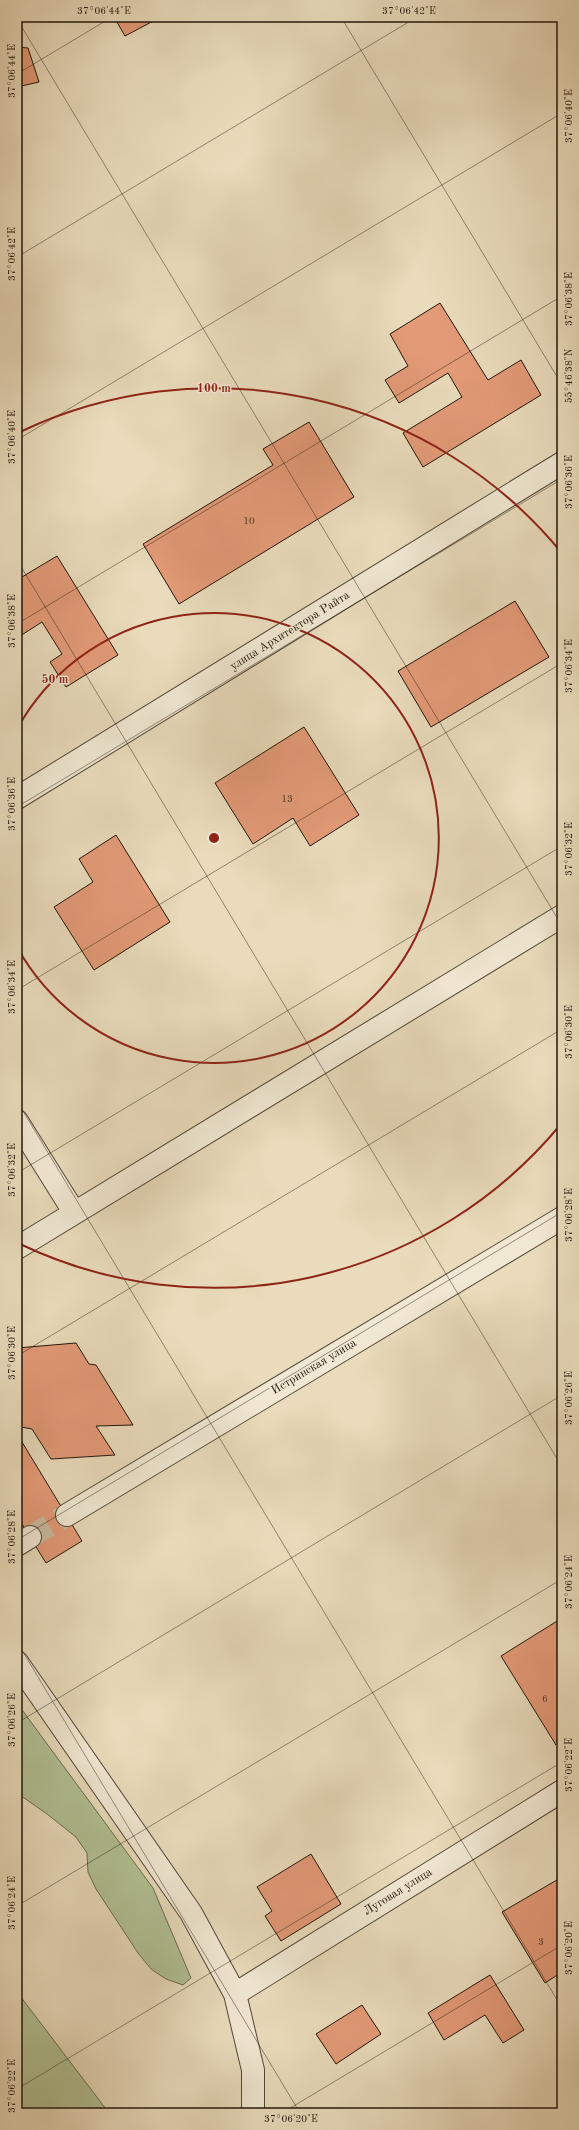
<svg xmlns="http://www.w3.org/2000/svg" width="579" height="2130" font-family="'Old Standard TT',serif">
<rect width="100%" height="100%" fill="#e9dbbb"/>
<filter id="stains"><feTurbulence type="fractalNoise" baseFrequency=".005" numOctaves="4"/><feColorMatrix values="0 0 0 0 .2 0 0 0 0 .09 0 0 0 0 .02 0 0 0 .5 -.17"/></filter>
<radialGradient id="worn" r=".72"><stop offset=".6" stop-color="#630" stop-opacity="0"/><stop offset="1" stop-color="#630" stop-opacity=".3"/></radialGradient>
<!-- green -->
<path fill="#b1c194" stroke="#686c50" d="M 17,1703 L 153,1888 L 191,1978 L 183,1985 L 166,1979 L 151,1969 L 138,1953 L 96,1889 L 88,1872 L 87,1853 L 76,1837 L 47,1814 L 17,1793 Z
M 17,1992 L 109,2113 L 17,2113 Z"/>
<!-- building -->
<path fill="#e39a77" stroke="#20160c" d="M 114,17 L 159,17 L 159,18 L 125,36 Z
M 17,47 L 28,48 L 39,82 L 17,87 Z
M 440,303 L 488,380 L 521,360 L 541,395 L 423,467 L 403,433 L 462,397 L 448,373 L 399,403 L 385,380 L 408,366 L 390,334 Z
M 309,422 L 354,497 L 179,604 L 143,544 L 273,465 L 263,449 Z
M 57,556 L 118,655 L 66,687 L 50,662 L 62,654 L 42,622 L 20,636 L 17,631 L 17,580 Z
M 515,601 L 549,657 L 431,727 L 398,671 Z
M 304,727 L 359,815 L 310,846 L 293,818 L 253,844 L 215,783 Z
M 116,835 L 170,922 L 94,970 L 54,907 L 93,882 L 79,859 Z
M 76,1343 L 89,1364 L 96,1365 L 133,1425 L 96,1426 L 115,1455 L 51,1459 L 32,1429 L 21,1427 L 17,1420 L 17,1348 Z
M 17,1442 L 22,1442 L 82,1541 L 46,1563 L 17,1516 Z
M 562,1618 L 562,1742 L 556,1745 L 501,1656 Z
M 311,1854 L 341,1904 L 281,1941 L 265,1916 L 272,1911 L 257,1887 Z
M 562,1877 L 562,1972 L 545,1983 L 502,1912 Z
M 490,1975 L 524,2030 L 503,2043 L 485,2015 L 444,2040 L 428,2013 Z
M 362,2005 L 381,2034 L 336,2064 L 316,2034 Z"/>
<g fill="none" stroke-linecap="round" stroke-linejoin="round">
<!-- minor-tunnel -->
<path stroke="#cbbda1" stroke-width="22" stroke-dasharray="22 11" stroke-linecap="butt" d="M 30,1537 L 67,1515"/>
<!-- minor casing -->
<g stroke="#524738" stroke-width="24">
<path id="minor" d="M 17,798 L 562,463
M 17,1121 L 74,1212
M 17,1248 L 562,916
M 67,1515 L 562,1218
M 17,1545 L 30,1537
M 17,1662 L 191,1913 L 235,1994 L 253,2070 L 253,2113
M 235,1994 L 562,1791"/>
</g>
<!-- minor -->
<use href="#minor" stroke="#f1e8d3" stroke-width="22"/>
</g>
<!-- ticks -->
<path fill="none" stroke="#20160c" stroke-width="1" stroke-opacity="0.45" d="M 341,17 L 562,385M 17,19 L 562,926M 17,74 L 112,17M 17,257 L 417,17M 17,440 L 562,113M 17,560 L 562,1467M 17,624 L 562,296M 17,807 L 562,479M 17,990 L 562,663M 17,1101 L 562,2008M 17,1173 L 562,846M 17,1356 L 562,1029M 17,1540 L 562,1212M 17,1642 L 300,2113M 17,1723 L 562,1395M 17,1906 L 562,1579M 17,2089 L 562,1762M 282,2113 L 562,1945"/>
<!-- distance rings -->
<g fill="none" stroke="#8f2418" stroke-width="2">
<path d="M17 729A225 225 0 1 1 17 947"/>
<path d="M561 1124A450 450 0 0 1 20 1244M20 432A450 450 0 0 1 561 552"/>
</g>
<g text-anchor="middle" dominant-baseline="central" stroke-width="3" stroke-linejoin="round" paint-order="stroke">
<!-- number labels -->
<g font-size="10" fill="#513727">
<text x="249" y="521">10</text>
<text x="287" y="799">13</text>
<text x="545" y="1699">6</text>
<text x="541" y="1942">3</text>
</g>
<!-- street labels -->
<g font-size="12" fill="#20160c" stroke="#f1e8d3">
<text transform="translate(290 631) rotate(-32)">улица Архитектора Райта</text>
<text transform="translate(314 1367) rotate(-31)">Истринская улица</text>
<text transform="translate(398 1892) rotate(-32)">Луговая улица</text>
</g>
</g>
<circle cx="214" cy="838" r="6" fill="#8f2418" stroke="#f1e8d3" stroke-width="2"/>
<g font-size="12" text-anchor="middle" font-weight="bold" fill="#8f2418" stroke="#f1e8d3" stroke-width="3" stroke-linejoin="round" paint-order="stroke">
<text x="214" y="392">100 m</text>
<text x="55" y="683">50 m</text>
</g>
<!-- margin -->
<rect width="579" height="2130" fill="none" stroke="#e9dbbb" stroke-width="44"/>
<rect x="22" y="22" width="535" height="2086" fill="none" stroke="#20160c" stroke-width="1.5"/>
<g font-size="10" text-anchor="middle" fill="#20160c">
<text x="104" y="14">37°06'44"E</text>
<text x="409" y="14">37°06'42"E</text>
<text transform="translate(11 71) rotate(-90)" y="4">37°06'44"E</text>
<text transform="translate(568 116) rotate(-90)" y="4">37°06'40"E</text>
<text transform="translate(11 254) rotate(-90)" y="4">37°06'42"E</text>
<text transform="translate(568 299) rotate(-90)" y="4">37°06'38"E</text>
<text transform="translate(568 376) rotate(-90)" y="4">55°46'38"N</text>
<text transform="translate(11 437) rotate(-90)" y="4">37°06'40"E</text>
<text transform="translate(568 482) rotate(-90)" y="4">37°06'36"E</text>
<text transform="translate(11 621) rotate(-90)" y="4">37°06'38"E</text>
<text transform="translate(568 666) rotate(-90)" y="4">37°06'34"E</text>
<text transform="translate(11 804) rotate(-90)" y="4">37°06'36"E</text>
<text transform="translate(568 849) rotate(-90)" y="4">37°06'32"E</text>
<text transform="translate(11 987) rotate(-90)" y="4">37°06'34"E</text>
<text transform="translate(568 1032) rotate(-90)" y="4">37°06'30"E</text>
<text transform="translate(11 1170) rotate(-90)" y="4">37°06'32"E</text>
<text transform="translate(568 1215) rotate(-90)" y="4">37°06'28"E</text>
<text transform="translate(11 1353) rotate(-90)" y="4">37°06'30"E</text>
<text transform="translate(568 1398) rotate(-90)" y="4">37°06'26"E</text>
<text transform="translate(11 1537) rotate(-90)" y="4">37°06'28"E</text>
<text transform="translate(568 1582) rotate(-90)" y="4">37°06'24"E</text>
<text transform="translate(11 1720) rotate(-90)" y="4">37°06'26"E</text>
<text transform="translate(568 1765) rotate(-90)" y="4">37°06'22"E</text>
<text transform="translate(11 1903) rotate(-90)" y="4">37°06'24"E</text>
<text transform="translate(568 1948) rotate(-90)" y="4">37°06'20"E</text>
<text transform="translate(11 2086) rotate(-90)" y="4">37°06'22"E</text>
<text x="291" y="2122">37°06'20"E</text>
</g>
<rect width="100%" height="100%" filter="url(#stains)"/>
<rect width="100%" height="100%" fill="url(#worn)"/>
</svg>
